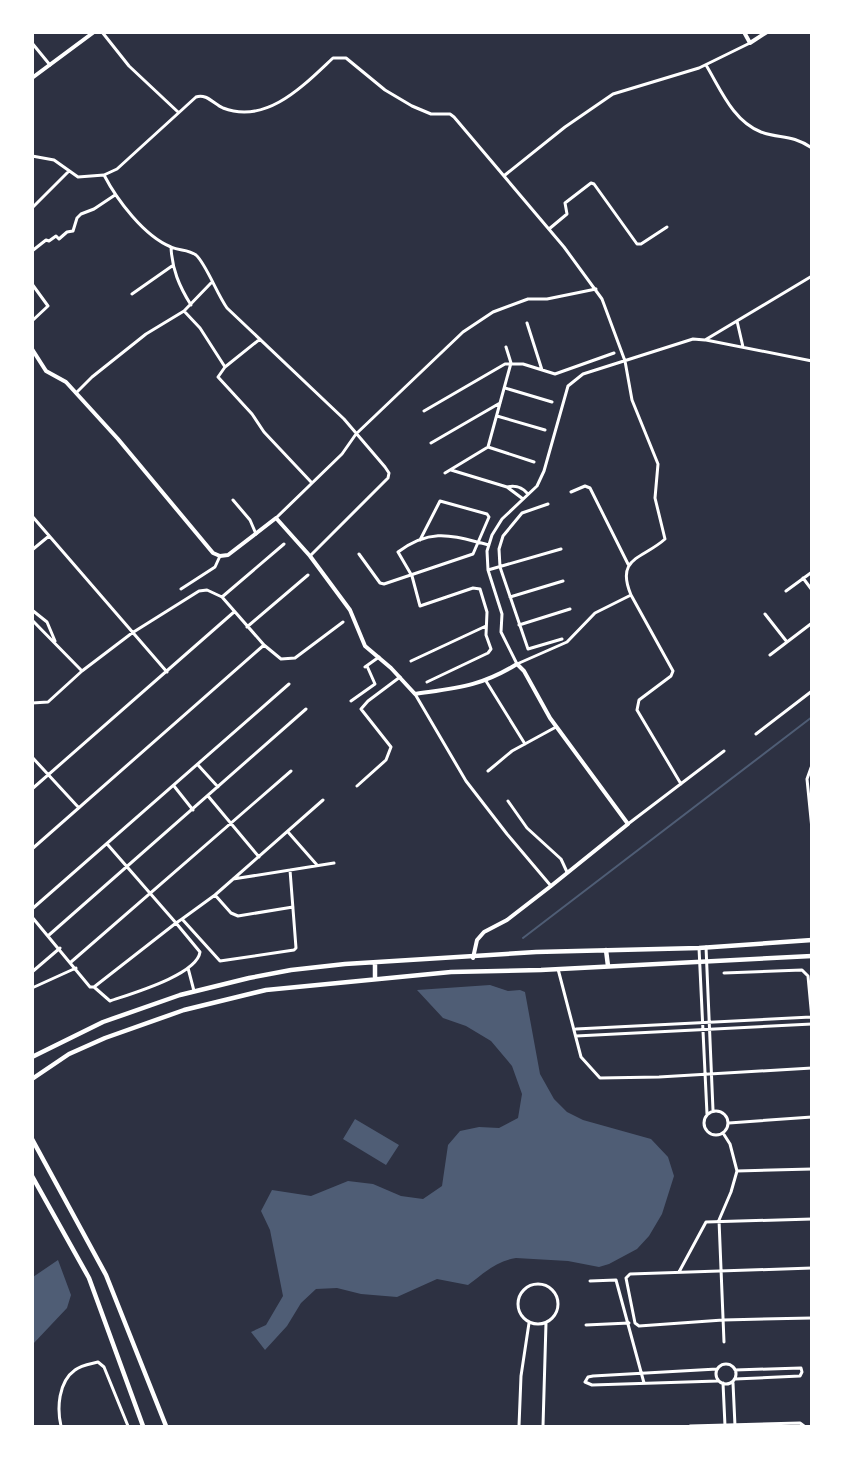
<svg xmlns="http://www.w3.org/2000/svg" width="844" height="1459" font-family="'Fira Sans',sans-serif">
<rect width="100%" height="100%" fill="#2d3142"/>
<!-- water -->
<path fill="#4f5d75" d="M 490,985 L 508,991 L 520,990 L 525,992 L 540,1074 L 554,1099 L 567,1112 L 583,1120 L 651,1139 L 668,1157 L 674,1176 L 662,1214 L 649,1236 L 637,1249 L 609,1264 L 599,1267 L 568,1261 L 516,1258 C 496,1261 483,1274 468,1285 L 437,1279 L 397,1297 L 361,1294 L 337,1288 L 316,1289 L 301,1303 L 287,1326 L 265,1350 L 251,1332 L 266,1325 L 283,1296 L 270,1230 L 261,1211 L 272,1190 L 311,1196 L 348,1181 L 373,1184 L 401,1196 L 423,1199 L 442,1186 L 448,1145 L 460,1131 L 479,1127 L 499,1128 L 518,1118 L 522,1094 L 512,1066 L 491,1041 L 466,1026 L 443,1018 L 417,990 Z
M 355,1119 L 399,1145 L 386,1165 L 343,1139 Z
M 58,1260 L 71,1295 L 67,1308 L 33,1344 L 33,1277 Z"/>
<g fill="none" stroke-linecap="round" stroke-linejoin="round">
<!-- stream -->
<path stroke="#4f5d75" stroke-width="2" d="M 523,938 L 812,717"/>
<!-- minor -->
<path stroke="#fff" stroke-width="3" d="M 102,32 L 129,66 L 178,112
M 32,43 L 50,65
M 706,65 C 721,90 733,121 761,132 C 781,139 791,134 812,148
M 32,156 L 54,160 L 78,177 L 104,175 C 117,200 144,236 171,247 C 180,251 188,249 196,255 C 206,264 217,294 227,308 L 344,419 L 385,467 L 389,473 L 388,478 L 310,556
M 104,175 L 117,169 L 196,97 C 206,93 214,104 223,108 C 267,125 304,85 333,58 L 346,58 L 385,90 L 412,106 L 431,114 L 450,114 L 454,117 L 564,247 L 602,299 L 625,361 L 632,400 L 658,464 L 655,498 L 665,539 C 643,559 615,557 631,595 L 673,671 L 671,676 L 639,700 L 637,710 L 681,784
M 505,175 L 565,127 L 613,94 L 699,68 L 750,43
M 32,208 L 69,171
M 549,229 L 567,214 L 565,203 L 591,183 L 594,184 L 637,244 L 641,244 L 667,227
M 171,247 C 172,269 179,286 191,305
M 32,251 L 46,240 L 49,241 L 56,236 L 59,239 L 67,232 L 73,231 L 77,218 L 81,214 L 94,209 L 115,195
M 32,284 L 48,306 L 32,321
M 132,294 L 172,266
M 184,311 L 200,328 L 225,367
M 737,321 L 743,347
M 527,323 L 542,370
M 260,339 L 225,367 L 218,377 L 252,414 L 264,432 L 312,483
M 706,340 L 812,361
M 505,388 L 552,402
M 76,393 L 92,377 L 146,334 L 184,311 L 211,283
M 424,411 L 505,364 L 523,364 L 555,374 L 614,353
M 497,416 L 545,430
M 431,443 L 500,403
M 488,447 L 534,462
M 451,470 L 507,487 L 523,499
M 445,473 L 488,447 L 511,363 L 506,347
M 507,487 C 516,485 522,487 528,494
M 571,492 L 585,486 L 590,488 L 628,564
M 233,500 L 250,520 L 256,534
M 548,504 L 522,513 L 503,536 L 499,549 L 500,567 L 528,649 L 562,639
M 32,516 L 167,672
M 276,518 L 342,454 L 356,434 L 463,332 L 493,312 L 528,299 L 547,299 L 596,289
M 32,550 L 49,536
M 359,554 L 380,583 L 384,584 L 473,554 L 489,517 L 487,514 L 440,501 L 420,540
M 488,570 L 561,549
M 803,578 L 812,590
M 181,589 L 215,567 L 220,556
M 786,591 L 812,572
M 631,595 L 595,613 L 567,642 L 517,664 L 501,632 L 502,614 L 488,570 L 487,551 L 492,535 L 502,519 L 537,486 L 544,471 L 568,386 L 583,374 L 693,339 L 705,340 L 812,276
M 222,597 L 284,544
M 510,597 L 563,581
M 32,610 L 47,622 L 55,641
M 765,614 L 787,642
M 32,620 L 82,671
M 519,625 L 570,609
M 247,627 L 308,575
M 770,655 L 812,623
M 411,661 L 486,626
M 365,667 L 379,657
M 486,681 L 525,744
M 427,682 L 488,653 L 491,649 L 486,635 L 487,612 L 480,589 L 473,588 L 420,606 L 412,576 L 398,552 C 432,527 452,536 489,545
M 415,694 L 466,781 L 507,834 L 551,886
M 351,701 L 375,684 L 367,666
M 32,703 L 48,702 L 82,671 L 132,633 L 199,591 L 207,590 L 222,597 L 264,645 L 281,659 L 295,658 L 343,622
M 756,734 L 812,691
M 32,757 L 79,808
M 198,765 L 218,787
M 812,765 L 807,779 L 812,829
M 488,771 L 512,751 L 556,727
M 174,786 L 193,810
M 357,786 L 386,760 L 391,747 L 361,709 L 368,701 L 400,677
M 32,789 L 234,612
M 208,796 L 259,857
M 508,801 L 527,828 L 561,859 L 567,872
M 628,824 L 724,751
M 288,832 L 317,865
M 108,845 L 176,923 L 182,919 L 220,961 L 294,950 L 296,948 L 290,870
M 32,849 L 264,645
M 233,879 L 334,863
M 215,895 L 231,913 L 238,916 L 293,907
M 32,909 L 289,684
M 32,917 L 90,987 L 94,987 L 110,1001 C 130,994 197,975 200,952 L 176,923 L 94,987
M 182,919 L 215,895 L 323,800
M 49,935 L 306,709
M 706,947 L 713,1110
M 699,948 L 707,1114
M 71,962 L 291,771
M 188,968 L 194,991
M 558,969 L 581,1057 L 600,1078 L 659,1077 L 812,1068
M 32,972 L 60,948
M 724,973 L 802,970 L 808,976 L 812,1019
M 32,988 L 76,968
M 576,1029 L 811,1017
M 576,1036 L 812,1024
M704 1123a12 12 0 1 1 24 0a12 12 0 1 1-24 0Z
M 729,1123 L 812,1117
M 723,1133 L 730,1144 L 737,1171 L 731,1192 L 719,1220 L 724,1342
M 737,1171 L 812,1169
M 812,1268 L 630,1274 L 626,1278 L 635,1323 L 639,1326 L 723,1320 L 812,1318
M 679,1272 L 706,1222 L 812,1219
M 590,1281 L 616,1280 L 644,1383
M518 1304a20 20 0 1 1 40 0a20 20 0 1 1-40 0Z
M 586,1325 L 629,1323
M716 1374a10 10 0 1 1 20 0a10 10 0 1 1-20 0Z
M 717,1369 L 593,1376 L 588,1377 L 585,1382 L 592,1385 L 718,1381
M 735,1379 L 800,1376 L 802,1372 L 801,1368 L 735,1370
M 723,1383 L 725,1426
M 733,1383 L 735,1426
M 61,1426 C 57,1409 58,1382 75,1370 C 81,1365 90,1364 98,1362 L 104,1367 L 128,1426
M 519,1426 L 521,1376 L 529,1323
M 543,1426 L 546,1323
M 690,1426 L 800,1423 L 804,1426"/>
<!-- tertiary -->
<path stroke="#fff" stroke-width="4" d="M 744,32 L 750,43 L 767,32
M 32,78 L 94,32
M 32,349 L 46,371 L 66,382 L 118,439 L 213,553 L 220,556 L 228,555 L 276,518 L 310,556 L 350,610 L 365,646 L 391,668 L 415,694 C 456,688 480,687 517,664 L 524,671 L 550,718 L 628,824 L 551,886 L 507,920 L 484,932 L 477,940 L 473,958"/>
<!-- secondary -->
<path stroke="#fff" stroke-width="4.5" d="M 606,950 L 608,966
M 375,964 L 375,979
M 32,1057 L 103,1022 L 180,995 L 249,978 L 291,970 L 345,964 L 536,952 L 699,948 L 812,940
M 32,1079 L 69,1054 L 105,1038 L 184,1010 L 266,990 L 451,972 L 541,970 L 812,956
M 32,1139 L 106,1275 L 166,1426
M 32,1176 L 89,1278 L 143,1426"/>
</g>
<!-- border -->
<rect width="844" height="1459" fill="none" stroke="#ffffff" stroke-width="68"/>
</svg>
